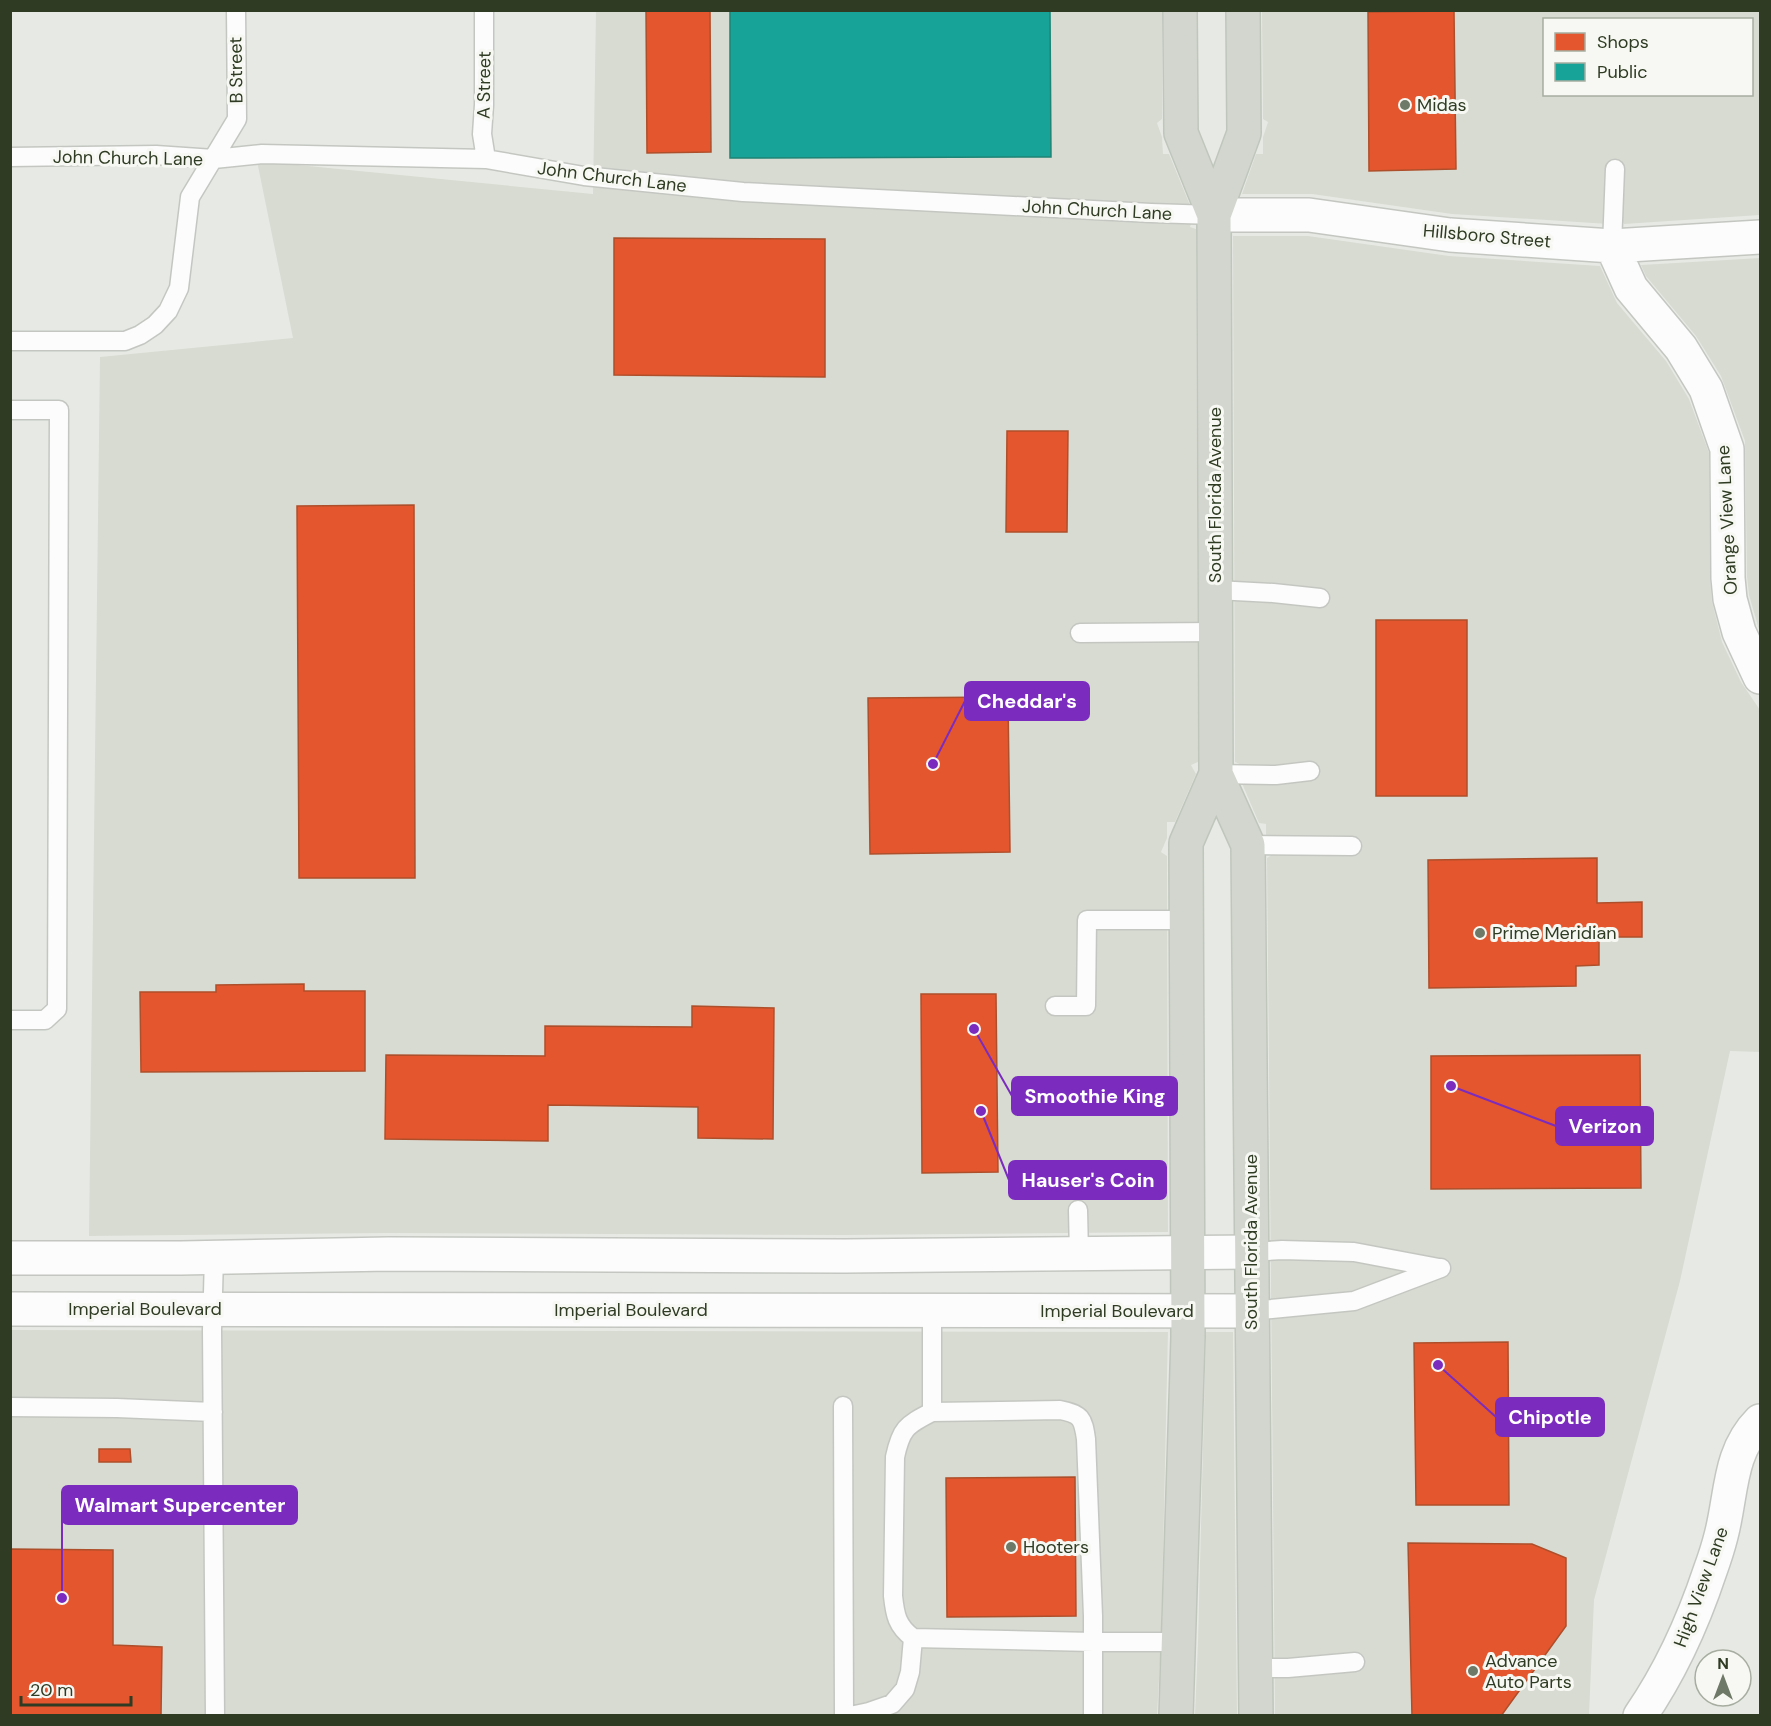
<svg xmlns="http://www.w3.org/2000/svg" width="1771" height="1726" font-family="'DM Sans',sans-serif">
<rect width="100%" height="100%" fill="#e7eae4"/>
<!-- built -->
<path fill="#d8dbd2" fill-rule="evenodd" d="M 596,11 L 1162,11 L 1162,119 L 1157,123 L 1162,137 L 1163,154 L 1169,154 L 1194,215 L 1190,227 L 1196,229 L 1198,762 L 1191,765 L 1196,774 L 1175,822 L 1167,822 L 1167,838 L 1161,852 L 1167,856 L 1168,1232 L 845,1235 L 389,1233 L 89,1236 L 100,357 L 293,338 L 257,161 L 593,194 Z
M 1262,11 L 1760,11 L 1760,215 L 1624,224 L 1621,218 L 1608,224 L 1452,214 L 1312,194 L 1242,194 L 1256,154 L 1263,154 L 1263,137 L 1268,122 L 1263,119 ZM 1544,20 L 1752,20 L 1752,94 L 1544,94 Z
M 1233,236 L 1308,236 L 1449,256 L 1600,266 L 1617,303 L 1666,361 L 1689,399 L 1709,453 L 1710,578 L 1712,602 L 1722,642 L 1741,682 L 1760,710 L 1760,1052 L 1730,1051 L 1680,1281 L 1594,1600 L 1589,1715 L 1275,1715 L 1267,858 L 1273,854 L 1266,840 L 1266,824 L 1259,823 L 1238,774 L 1242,765 L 1235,762 Z
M 1760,258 L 1760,633 L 1749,595 L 1747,576 L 1745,441 L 1721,376 L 1696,336 L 1646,276 L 1641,265 Z
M 11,1330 L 1168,1332 L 1161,1641 L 1157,1715 L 11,1716 Z
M 1206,1332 L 1233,1332 L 1237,1715 L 1195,1715 L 1198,1642 Z"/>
<!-- shops -->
<path fill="#e4572e" stroke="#ae4f2b" stroke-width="1.5" d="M 646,10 L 710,10 L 711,152 L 647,153 Z
M 1454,11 L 1456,169 L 1369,171 L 1368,12 Z
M 614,238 L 825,239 L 825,377 L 614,375 Z
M 1007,431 L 1068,431 L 1067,532 L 1006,532 Z
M 414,505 L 415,878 L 299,878 L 297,506 Z
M 1376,620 L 1467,620 L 1467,796 L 1376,796 Z
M 1008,697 L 1010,852 L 870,854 L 868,698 Z
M 1597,858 L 1597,903 L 1642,902 L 1642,937 L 1599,937 L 1599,965 L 1576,966 L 1576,986 L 1429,988 L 1428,860 Z
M 304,984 L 304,991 L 365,991 L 365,1071 L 141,1072 L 140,992 L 216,992 L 216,985 Z
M 921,994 L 996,994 L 998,1172 L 922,1173 Z
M 692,1006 L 774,1008 L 773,1139 L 698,1138 L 698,1107 L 548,1105 L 548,1141 L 385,1139 L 386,1055 L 545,1056 L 545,1026 L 692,1027 Z
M 1640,1055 L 1641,1188 L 1431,1189 L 1431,1056 Z
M 1508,1342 L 1509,1505 L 1416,1505 L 1414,1343 Z
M 99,1449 L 130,1449 L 131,1462 L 99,1462 Z
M 1075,1477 L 1076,1616 L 947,1617 L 946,1478 Z
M 1408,1543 L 1532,1544 L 1566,1558 L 1566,1626 L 1501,1716 L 1412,1716 Z
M 10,1549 L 113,1550 L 113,1645 L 162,1647 L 161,1716 L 10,1716 Z"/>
<!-- public -->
<path fill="#17a398" stroke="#1e8475" stroke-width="1.5" d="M 730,10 L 1050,10 L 1051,157 L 730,158 Z"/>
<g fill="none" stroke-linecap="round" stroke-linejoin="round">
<!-- service casing -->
<g stroke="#c4c7c1" stroke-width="21">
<path id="service" d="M 484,10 L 484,105 L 482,134 L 486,159
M 10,157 L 156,155 L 214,159 L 262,154 L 486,159 L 584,176 L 743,192 L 1151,213 L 1214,215
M 1612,246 L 1615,169
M 10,341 L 125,341 L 140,335 L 155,325 L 168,311 L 179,288 L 190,197 L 237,119 L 236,10
M 10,410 L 59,410 L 57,1009 L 45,1020 L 10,1020
M 1216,590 L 1273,593 L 1320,598
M 1080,633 L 1216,632
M 1216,774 L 1276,775 L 1310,771
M 1248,845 L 1352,846
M 1055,1006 L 1086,1006 L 1087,920 L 1186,920
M 1078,1210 L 1079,1254
M 1251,1252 L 1282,1250 L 1354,1252 L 1439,1268
M 214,1256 L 212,1330 L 215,1716
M 932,1310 L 932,1412 L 1060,1410 C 1081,1414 1083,1418 1086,1439 L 1093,1616 L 1093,1716
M 1251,1311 L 1354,1301 L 1441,1268
M 843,1406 L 844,1716
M 10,1407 L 117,1408 L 213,1412
M 932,1412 C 906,1425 901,1429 895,1457 L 893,1596 C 895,1615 897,1626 913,1638 L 1093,1642 L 1180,1642
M 1255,1668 L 1288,1668 L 1355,1662
M 850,1716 L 869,1712 L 892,1704 L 905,1689 L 910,1672 L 913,1638"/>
</g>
<!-- minor casing -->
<g stroke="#c4c7c1" stroke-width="36">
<path id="minor" d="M 1214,215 L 1309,215 L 1450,235 L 1612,246 L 1760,237
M 1612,246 L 1631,288 L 1681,348 L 1706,389 L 1727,449 L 1728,578 L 1730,599 L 1739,632 L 1760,677
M 10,1258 L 181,1258 L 389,1254 L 845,1256 L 1251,1252
M 10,1309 L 1251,1311
M 1640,1716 C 1671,1671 1693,1622 1710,1571 C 1714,1560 1718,1548 1721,1536 C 1732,1495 1728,1453 1760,1421"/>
</g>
<!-- primary casing -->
<g stroke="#c1c6bd" stroke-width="36">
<path id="primary" d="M 1180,10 L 1181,133 L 1214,215
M 1243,10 L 1244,133 L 1214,215 L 1216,774 L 1248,845 L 1256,1716
M 1176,1716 L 1188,1337 L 1186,843 L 1216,774"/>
</g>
<!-- service -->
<use href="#service" stroke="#fbfcfb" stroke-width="18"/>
<!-- minor -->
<use href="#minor" stroke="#fbfcfb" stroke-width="33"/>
<!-- primary -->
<use href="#primary" stroke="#d2d6ce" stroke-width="33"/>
</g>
<!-- markers -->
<g fill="#6f7967" stroke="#f7f8f3" stroke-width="2">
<circle cx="1405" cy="105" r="6"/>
<circle cx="1480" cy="933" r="6"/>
<circle cx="1011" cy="1547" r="6"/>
<circle cx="1473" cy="1671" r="6"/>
</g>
<g text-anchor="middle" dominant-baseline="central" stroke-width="6" stroke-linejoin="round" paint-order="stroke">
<!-- street labels -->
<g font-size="18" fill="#2f3c23" stroke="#f7f8f3">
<text transform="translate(236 70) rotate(-91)">B Street</text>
<text transform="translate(484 85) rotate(-89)">A Street</text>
<text transform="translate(128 158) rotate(1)">John Church Lane</text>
<text transform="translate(612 177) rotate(7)">John Church Lane</text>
<text transform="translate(1097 210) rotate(3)">John Church Lane</text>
<text transform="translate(1487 236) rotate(5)">Hillsboro Street</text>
<text transform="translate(1215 495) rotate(-90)">South Florida Avenue</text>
<text transform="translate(1727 520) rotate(-93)">Orange View Lane</text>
<text transform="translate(1251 1242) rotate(-90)">South Florida Avenue</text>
<text x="145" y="1309">Imperial Boulevard</text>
<text x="631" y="1310">Imperial Boulevard</text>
<text x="1117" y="1311">Imperial Boulevard</text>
<text transform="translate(1701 1587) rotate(-70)">High View Lane</text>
</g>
<!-- poi labels -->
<g font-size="18" fill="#2f3c23" stroke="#f7f8f3" text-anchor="start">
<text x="1417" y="105">Midas</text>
<text x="1492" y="933">Prime Meridian</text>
<text x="1023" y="1547">Hooters</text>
<text x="1485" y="1661">Advance<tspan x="1485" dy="21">Auto Parts</tspan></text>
</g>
</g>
<!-- callouts -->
<path fill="none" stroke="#7b2cbf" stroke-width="2" d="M933 764L965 701M974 1029L1012 1096M1451 1086L1556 1126M981 1111L1009 1180M1438 1365L1496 1417M62 1598L62 1505"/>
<g fill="#7b2cbf" stroke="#f7f8f3" stroke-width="2">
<circle cx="933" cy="764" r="6"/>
<circle cx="974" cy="1029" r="6"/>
<circle cx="1451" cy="1086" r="6"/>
<circle cx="981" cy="1111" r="6"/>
<circle cx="1438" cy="1365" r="6"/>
<circle cx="62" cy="1598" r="6"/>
</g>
<g fill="#7b2cbf" stroke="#7b2cbf" stroke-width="2">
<rect x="965" y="682" width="124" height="38" rx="6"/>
<rect x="1012" y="1077" width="165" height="38" rx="6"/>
<rect x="1556" y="1107" width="97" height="38" rx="6"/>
<rect x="1009" y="1161" width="157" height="38" rx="6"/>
<rect x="1496" y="1398" width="108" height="38" rx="6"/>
<rect x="62" y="1486" width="235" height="38" rx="6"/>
</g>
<g font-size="20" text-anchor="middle" font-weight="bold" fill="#fff">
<text x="1027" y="708">Cheddar's</text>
<text x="1095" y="1103">Smoothie King</text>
<text x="1605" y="1133">Verizon</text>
<text x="1088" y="1187">Hauser's Coin</text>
<text x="1550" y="1424">Chipotle</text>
<text x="180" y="1512">Walmart Supercenter</text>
</g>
<!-- border -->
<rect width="1771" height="1726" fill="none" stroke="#2f3c23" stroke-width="24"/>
<!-- legend -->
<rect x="1543" y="18" width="210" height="78" fill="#f7f8f3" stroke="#a7ada0" stroke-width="1.5"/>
<rect x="1555" y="33" width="30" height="18" fill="#e4572e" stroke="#a7ada0" stroke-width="1.5"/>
<text x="1597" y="48" font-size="18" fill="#2f3c23">Shops</text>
<rect x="1555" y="63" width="30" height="18" fill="#17a398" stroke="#a7ada0" stroke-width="1.5"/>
<text x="1597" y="78" font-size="18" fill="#2f3c23">Public</text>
<!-- north arrow -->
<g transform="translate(1723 1678)"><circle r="28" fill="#f7f8f3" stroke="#a7ada0" stroke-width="1.5"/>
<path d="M0-4.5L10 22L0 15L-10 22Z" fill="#6f7967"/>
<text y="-9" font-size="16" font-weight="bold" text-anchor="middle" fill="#2f3c23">N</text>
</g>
<!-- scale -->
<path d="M21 1696v9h110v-9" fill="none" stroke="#2f3c23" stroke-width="3"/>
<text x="30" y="1696" font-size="18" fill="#2f3c23" stroke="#f7f8f3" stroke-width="4.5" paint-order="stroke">20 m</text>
</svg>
